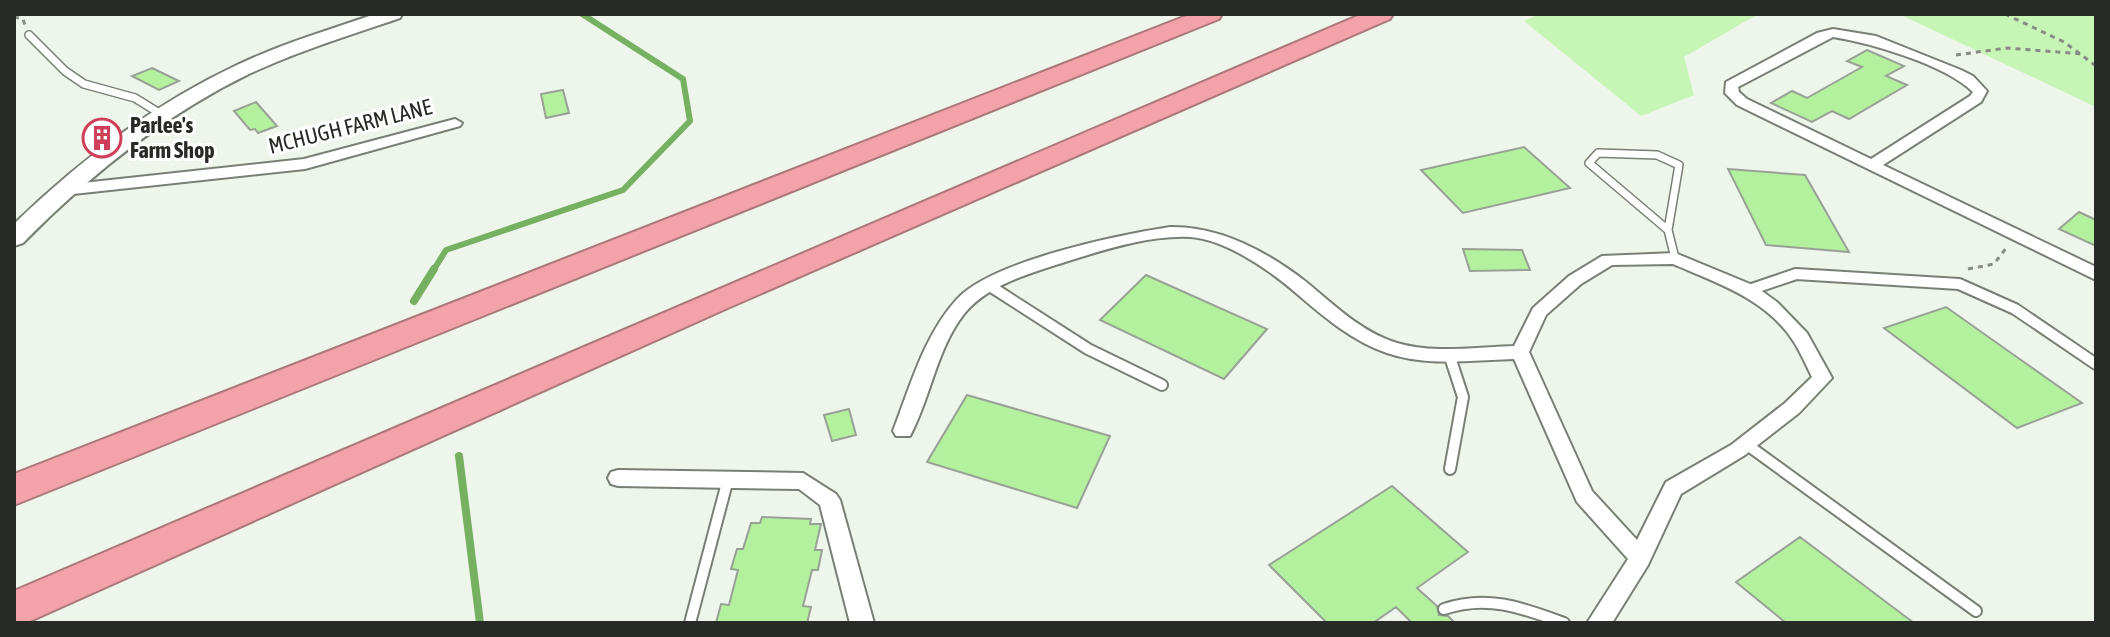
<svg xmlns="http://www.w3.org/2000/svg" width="2110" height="637" font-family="'Asap Condensed',sans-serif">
<rect width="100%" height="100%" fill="#eef6eb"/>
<!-- green -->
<path fill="#c6f5b5" d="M 1540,14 L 1758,14 L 1684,57 L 1694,95 L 1641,116 L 1524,21 Z
M 1899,14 L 2096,14 L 2096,107 Z"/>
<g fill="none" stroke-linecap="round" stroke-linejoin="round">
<!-- stream-far1 -->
<path stroke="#76b061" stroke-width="6" d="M 433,271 L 446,250 L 623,190 L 690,121 L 683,79 L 582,14"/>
<!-- stream -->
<path stroke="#76b061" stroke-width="8" d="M 414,301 L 434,269
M 459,456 L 480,623"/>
</g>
<!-- building -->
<path fill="#b4f19e" stroke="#99a196" stroke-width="2" d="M 1867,50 L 1904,66 L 1886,76 L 1907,85 L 1849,119 L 1832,111 L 1812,122 L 1771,103 L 1792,91 L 1807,98 L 1862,67 L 1847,61 Z
M 152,68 L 179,81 L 159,90 L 132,76 Z
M 563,90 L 569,113 L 546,118 L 541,94 Z
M 256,102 L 277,126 L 258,133 L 255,129 L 250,130 L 234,111 Z
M 1524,147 L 1570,188 L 1463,213 L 1421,170 Z
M 1728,169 L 1805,175 L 1849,252 L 1766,245 Z
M 2079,212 L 2096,220 L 2096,246 L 2059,229 Z
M 1463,249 L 1522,250 L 1530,270 L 1470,271 Z
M 1146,275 L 1267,329 L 1224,379 L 1100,320 Z
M 1946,307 L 2082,403 L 2017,428 L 1884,328 Z
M 967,395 L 1110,436 L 1077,508 L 927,462 Z
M 849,409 L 856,435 L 832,441 L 824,415 Z
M 1392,486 L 1468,552 L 1417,588 L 1437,606 L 1439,615 L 1448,616 L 1455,623 L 1412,623 L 1396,607 L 1373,623 L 1327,623 L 1269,565 Z
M 762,517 L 811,519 L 810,524 L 821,524 L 815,550 L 822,550 L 818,570 L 812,570 L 803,606 L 811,607 L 807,623 L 716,623 L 721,604 L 729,605 L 738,570 L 731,569 L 737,549 L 743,549 L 751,523 L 760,523 Z
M 1800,537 L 1894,608 L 1914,623 L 1786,623 L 1736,582 Z"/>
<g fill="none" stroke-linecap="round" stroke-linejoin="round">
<!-- lane-far1 casing -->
<g stroke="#788075" stroke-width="10">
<path id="lane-far1" d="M 29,35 L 65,71 L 84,84 L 135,98 L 164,116
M 1598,153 L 1657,155 L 1679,165 L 1668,230 L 1589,163 Z
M 1668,230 L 1675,258"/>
</g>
<!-- lane casing -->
<g stroke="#788075" stroke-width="14">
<path id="lane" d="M 990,286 L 1088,349 L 1162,385
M 1749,290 L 1796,274 L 1959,284 L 2015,309 L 2096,364
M 1449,354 L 1463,397 L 1450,469
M 1746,444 L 1976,611
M 1444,609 C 1487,594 1523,608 1564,623
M 690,623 L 728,479"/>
</g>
<!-- street casing -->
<g stroke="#788075" stroke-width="4">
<path id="street" d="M 1833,29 L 1876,36 L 1961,70 L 1973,76 L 1987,91 L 1981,102 L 1883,165 L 2096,267 L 2096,280 L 1737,105 L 1725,93 L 1726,82 L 1817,33 ZM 1833,37 C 1871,43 1946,65 1973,92 L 1970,96 L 1871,159 L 1747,99 L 1739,92 L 1738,87 Z
M 455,119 L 462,123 L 460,126 L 305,169 L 64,195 L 56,190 L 64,185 L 304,159 Z
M 1170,227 C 1219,226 1266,251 1305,281 C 1333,304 1361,332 1397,343 C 1434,354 1476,347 1514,346 L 1533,308 L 1569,276 L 1602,256 L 1675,253 L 1755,286 L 1777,302 L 1807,333 L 1832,378 L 1799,413 L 1745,455 L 1681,494 L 1648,565 L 1612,623 L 1587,623 L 1628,559 L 1577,502 L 1514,359 C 1472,360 1428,367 1387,353 C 1352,341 1324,317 1296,293 C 1271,271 1225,239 1190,237 C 1149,235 1104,250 1065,262 C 1031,273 987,285 964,314 C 936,350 931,397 910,436 L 896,436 L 893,431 C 910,387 924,335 957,299 C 992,261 1118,235 1170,227 ZM 1673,264 C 1717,283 1767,299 1794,342 C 1801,353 1806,365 1812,377 L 1785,403 L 1731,445 L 1666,482 L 1637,540 L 1592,491 L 1529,352 L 1546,315 L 1581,284 L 1612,265 Z
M 618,470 L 803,473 L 836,494 L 840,500 L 874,623 L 850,623 L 820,505 L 799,489 L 618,486 L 611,484 L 608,478 L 611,472 Z"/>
</g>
<!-- secondary casing -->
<g stroke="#788075" stroke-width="4">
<path id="secondary" d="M 375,14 L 402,14 L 400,18 C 350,35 299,51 251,73 C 164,115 90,175 23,243 L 14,246 L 14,224 C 80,160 154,104 237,65 C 281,44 329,30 375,14 Z"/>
</g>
<!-- highway casing -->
<g stroke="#ab787a" stroke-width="4">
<path id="highway" d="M 1191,14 L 1222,14 L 1219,19 L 14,505 L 14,474 Z
M 1362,14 L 1393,14 L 1390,19 L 730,307 L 28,622 L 14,623 L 14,591 Z"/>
</g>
<!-- path -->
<path stroke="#878d85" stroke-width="3" stroke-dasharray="5 5" stroke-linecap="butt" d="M 2005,14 L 2064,42 L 2096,66
M 14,17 L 23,19 L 25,25
M 1956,55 L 2007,48 L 2083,54
M 1968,269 L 1994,264 L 2007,247"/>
<!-- lane-far1 -->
<use href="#lane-far1" stroke="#fff" stroke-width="7"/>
<!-- lane -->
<use href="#lane" stroke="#fff" stroke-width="10"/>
<!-- street -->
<use href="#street" fill="#fff" fill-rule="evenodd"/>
<!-- secondary -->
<use href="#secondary" fill="#fff" fill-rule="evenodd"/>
<!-- highway -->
<use href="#highway" fill="#f2a2a8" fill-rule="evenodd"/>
</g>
<!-- icons -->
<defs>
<g id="building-ring" transform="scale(2)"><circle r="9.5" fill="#fff" stroke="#cf3f5a" stroke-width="1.5"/><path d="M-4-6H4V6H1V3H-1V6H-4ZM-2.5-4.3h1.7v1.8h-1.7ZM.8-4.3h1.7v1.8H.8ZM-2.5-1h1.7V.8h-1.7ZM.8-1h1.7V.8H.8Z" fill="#cf3f5a"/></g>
</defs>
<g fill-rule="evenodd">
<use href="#building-ring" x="102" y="138"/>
</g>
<g text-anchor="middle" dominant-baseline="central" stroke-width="6" stroke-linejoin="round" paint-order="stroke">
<!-- poi labels -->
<g font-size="22" font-weight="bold" fill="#272a26" stroke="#fff" text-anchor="start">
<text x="130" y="125">Parlee's<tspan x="130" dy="25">Farm Shop</tspan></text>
</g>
<!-- street labels -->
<g font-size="22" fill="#272a26" stroke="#fff">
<text transform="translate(350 126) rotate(-14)">MCHUGH FARM LANE</text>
</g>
</g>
<!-- border -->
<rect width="2110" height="637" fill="none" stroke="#272a26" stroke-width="32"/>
</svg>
